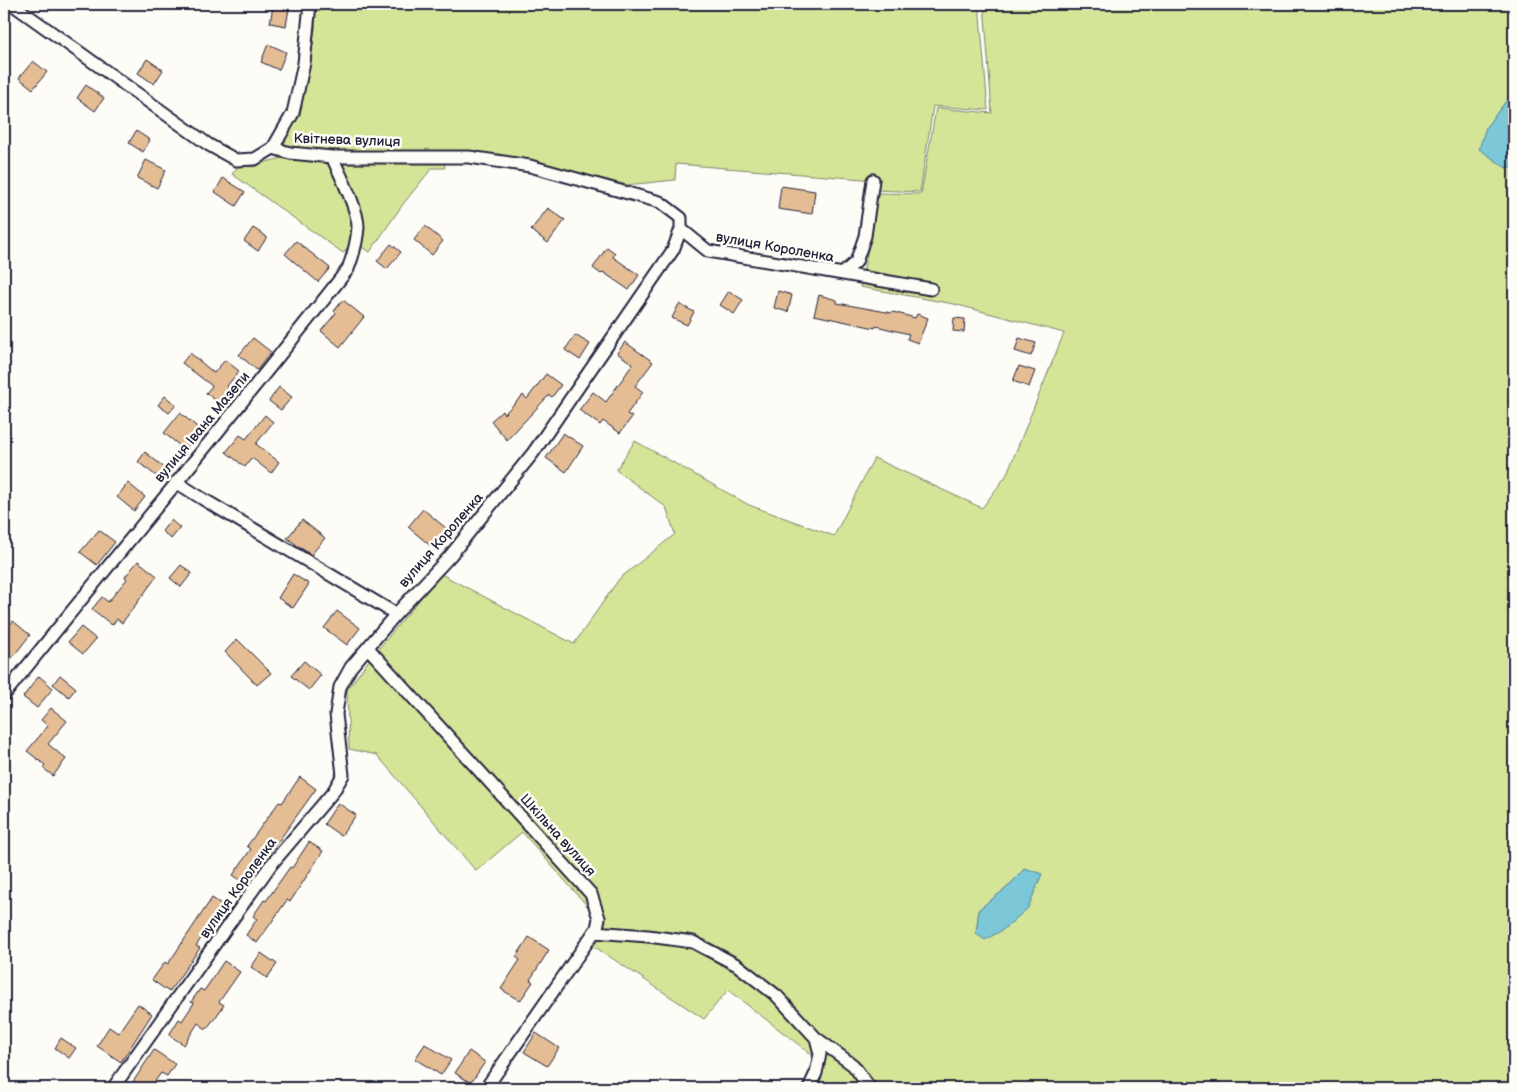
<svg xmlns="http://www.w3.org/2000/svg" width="1518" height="1092" font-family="'Balsamiq Sans',sans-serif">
<rect width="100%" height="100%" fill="#fdfcf7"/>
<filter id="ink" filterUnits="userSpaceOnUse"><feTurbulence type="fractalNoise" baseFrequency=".02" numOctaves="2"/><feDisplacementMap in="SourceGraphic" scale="10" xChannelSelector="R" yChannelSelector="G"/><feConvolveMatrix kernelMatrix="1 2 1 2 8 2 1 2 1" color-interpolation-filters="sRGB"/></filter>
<g filter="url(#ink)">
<!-- green -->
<path fill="#d5e598" stroke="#7c846a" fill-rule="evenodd" d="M 316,4 L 979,4 L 988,110 L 933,106 L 920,192 L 876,190 L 876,180 L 676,164 L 675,180 L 627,185 L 538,163 L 404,153 L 291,149 L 284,145 L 283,139 L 311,57 L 315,29 Z
M 984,4 L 1514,4 L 1514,91 L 1486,127 L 1506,168 L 1514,166 L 1514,1088 L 812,1088 L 825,1065 L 728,990 L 704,1019 L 589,943 L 597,917 L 522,832 L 476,871 L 377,755 L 349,749 L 347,690 L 369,660 L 441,574 L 574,644 L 619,579 L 675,534 L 666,507 L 616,470 L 635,441 L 749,505 L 834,536 L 874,458 L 982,508 L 1006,476 L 1064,333 L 954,304 L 860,287 L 872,230 L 876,193 L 921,194 L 936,108 L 992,113 ZM 1025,868 L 976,933 L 979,910 L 1009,886 Z
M 282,158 L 330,159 C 341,183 368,231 343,253 L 232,174 L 240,164 L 253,167 L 262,163 Z
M 444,161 L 445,168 L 432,168 L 403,204 L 370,252 L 361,247 L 363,230 L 339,164 Z"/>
<!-- water -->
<path fill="#7bc8d9" stroke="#57869a" d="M 1514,91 L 1514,166 L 1506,168 L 1479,149 L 1486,127 Z
M 1025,868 L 1042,874 L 1028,908 L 1004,929 L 985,940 L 976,934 L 979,909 L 1009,886 Z"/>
<!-- building -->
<path fill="#e4bd94" stroke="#22223b" d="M 273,6 L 289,9 L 286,26 L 270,23 Z
M 268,44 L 286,52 L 279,70 L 261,62 Z
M 147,59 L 163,70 L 154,84 L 138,73 Z
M 33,61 L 47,72 L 33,89 L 19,78 Z
M 86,85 L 104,98 L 95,111 L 77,98 Z
M 136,131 L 150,140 L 143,152 L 129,143 Z
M 146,160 L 166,170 L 157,188 L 137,178 Z
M 223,178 L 245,192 L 236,206 L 215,192 Z
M 781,186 L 815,191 L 812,214 L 778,209 Z
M 548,208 L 565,220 L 548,243 L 531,230 Z
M 425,226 L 443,241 L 432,255 L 414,240 Z
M 253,228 L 267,237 L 258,251 L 244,241 Z
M 296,241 L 330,268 L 318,282 L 285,254 Z
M 391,244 L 401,252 L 387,269 L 377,261 Z
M 607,247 L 615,253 L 613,257 L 639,275 L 629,290 L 603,272 L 601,274 L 593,268 Z
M 729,291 L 743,300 L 734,314 L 720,305 Z
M 778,291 L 792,295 L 788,312 L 774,308 Z
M 819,295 L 837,300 L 837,303 L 892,313 L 893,312 L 915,318 L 917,314 L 928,318 L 918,343 L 907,339 L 909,334 L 876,326 L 875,328 L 814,315 Z
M 343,300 L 364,317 L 340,347 L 321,331 L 336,313 L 334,311 Z
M 679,304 L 694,312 L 687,325 L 672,318 Z
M 954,318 L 965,319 L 964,332 L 953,331 Z
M 575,335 L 590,344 L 580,360 L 565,350 Z
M 253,338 L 271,352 L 257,370 L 239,355 Z
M 1019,338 L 1036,343 L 1031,356 L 1015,351 Z
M 625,342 L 653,362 L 635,386 L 643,392 L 627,414 L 632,417 L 620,433 L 603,421 L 600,425 L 579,410 L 593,392 L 606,402 L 633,364 L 617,353 Z
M 190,353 L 214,373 L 225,360 L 239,371 L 227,386 L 234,392 L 223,406 L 206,393 L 212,386 L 182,363 Z
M 1019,366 L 1035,371 L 1029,387 L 1013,381 Z
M 546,374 L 561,385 L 552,397 L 549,395 L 507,440 L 491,421 L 502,411 L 504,414 L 523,395 L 527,399 Z
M 279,387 L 292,397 L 281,410 L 269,401 Z
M 165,396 L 176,405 L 169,413 L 158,405 Z
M 180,413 L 201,430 L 185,450 L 164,433 Z
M 265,415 L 273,422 L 256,444 L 279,462 L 271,473 L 252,458 L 245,467 L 226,452 L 240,435 L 246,439 Z
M 563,433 L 583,446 L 566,472 L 546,458 Z
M 145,452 L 166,469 L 159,478 L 138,462 Z
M 128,483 L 145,497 L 134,511 L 117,497 Z
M 423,509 L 447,529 L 432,547 L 408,527 Z
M 171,520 L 180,528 L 171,539 L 162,531 Z
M 302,520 L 325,538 L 311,555 L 287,538 Z
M 99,530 L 115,542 L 97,565 L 80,552 Z
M 138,561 L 157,576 L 122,623 L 117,619 L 112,625 L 92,609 L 102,597 L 108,602 L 127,579 L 125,577 Z
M 181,565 L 192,573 L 181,587 L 170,578 Z
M 293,574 L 309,584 L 293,608 L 278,598 Z
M 337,611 L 360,628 L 347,645 L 324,628 Z
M 13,621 L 30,635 L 4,668 L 4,633 Z
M 81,627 L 96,639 L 83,654 L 68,642 Z
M 237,639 L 271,673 L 257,685 L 225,652 Z
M 304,661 L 321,675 L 309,690 L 291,676 Z
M 60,675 L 76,688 L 69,697 L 53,684 Z
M 39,676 L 53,688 L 37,708 L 23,697 Z
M 51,708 L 67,721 L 48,744 L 66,759 L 53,776 L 43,768 L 45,765 L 27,751 L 48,726 L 41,720 Z
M 300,777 L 316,789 L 247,885 L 233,875 L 251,849 L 247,846 L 279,802 L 282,803 Z
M 338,803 L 356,815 L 341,836 L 324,824 Z
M 309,842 L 323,851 L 290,902 L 287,900 L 257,943 L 246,935 L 257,919 L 253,916 L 264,900 L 266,901 L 290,867 L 292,868 Z
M 212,898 L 230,910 L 220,923 L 214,919 L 196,946 L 200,948 L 169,992 L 152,980 L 165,962 L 168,964 Z
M 529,937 L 549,950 L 530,980 L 533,982 L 520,1001 L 501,989 L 520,960 L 516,957 Z
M 261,953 L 277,964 L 267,978 L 251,967 Z
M 224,961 L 240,972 L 219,1002 L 224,1005 L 215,1018 L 206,1029 L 198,1023 L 184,1045 L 169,1035 L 179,1019 L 182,1021 L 194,1003 L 191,1002 L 200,989 L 204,991 Z
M 138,1004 L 152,1014 L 121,1062 L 97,1046 L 109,1027 L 118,1033 Z
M 536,1033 L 559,1048 L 547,1066 L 524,1052 Z
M 61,1038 L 76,1048 L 69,1058 L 55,1048 Z
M 425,1044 L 451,1060 L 441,1075 L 415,1059 Z
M 154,1050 L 175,1064 L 167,1076 L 161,1073 L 150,1088 L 129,1088 Z
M 469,1051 L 485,1062 L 471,1083 L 455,1073 Z"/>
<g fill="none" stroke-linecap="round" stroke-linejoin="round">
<!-- minor casing -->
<g stroke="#22223b" stroke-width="15">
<path id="minor" d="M 12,4 L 209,145 L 236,160 L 255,159 L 273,148 L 290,153 L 332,157 L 469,157 L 530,166 L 660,202 L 681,218 L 681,229 L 673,250 L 533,453 L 450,556 L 396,614 L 351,667 L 340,687 L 336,714 L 343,775 L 333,792 L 270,866 L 113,1088
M 273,148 L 293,113 L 304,63 L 310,4
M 681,229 L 708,251 L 931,289
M 842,274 L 856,262 L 865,236 L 873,180
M 176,482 L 203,499 L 396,614
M 368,648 L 591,894 L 599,918 L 597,928 L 486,1088
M 4,695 C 118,553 235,413 348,269 C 353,256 357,242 358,227 C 358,209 340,174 332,157
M 594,932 L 648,936 L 693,942 L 737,965 L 777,996 L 816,1038 L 820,1054 L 816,1073 L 809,1088
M 816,1038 L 853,1065 L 870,1088"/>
</g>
<!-- minor -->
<use href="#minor" stroke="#fdfcf7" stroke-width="11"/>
</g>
</g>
<g text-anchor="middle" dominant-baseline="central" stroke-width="5" stroke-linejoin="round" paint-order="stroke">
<!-- street labels -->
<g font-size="14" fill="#22223b" stroke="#fdfcf7">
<text transform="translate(347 140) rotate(2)">Квітнева вулиця</text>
<text transform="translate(775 247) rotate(10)">вулиця Короленка</text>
<text transform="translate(202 427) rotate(-50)">вулиця Івана Мазепи</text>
<text transform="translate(441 540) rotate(-49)">вулиця Короленка</text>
<text transform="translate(558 835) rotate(48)">Шкільна вулиця</text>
<text transform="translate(238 888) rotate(-54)">вулиця Короленка</text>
</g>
</g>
<!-- margin -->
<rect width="1518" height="1092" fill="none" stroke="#fdfcf7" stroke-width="20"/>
<rect x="10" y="10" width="1498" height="1072" fill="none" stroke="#22223b" stroke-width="2" filter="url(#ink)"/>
</svg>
